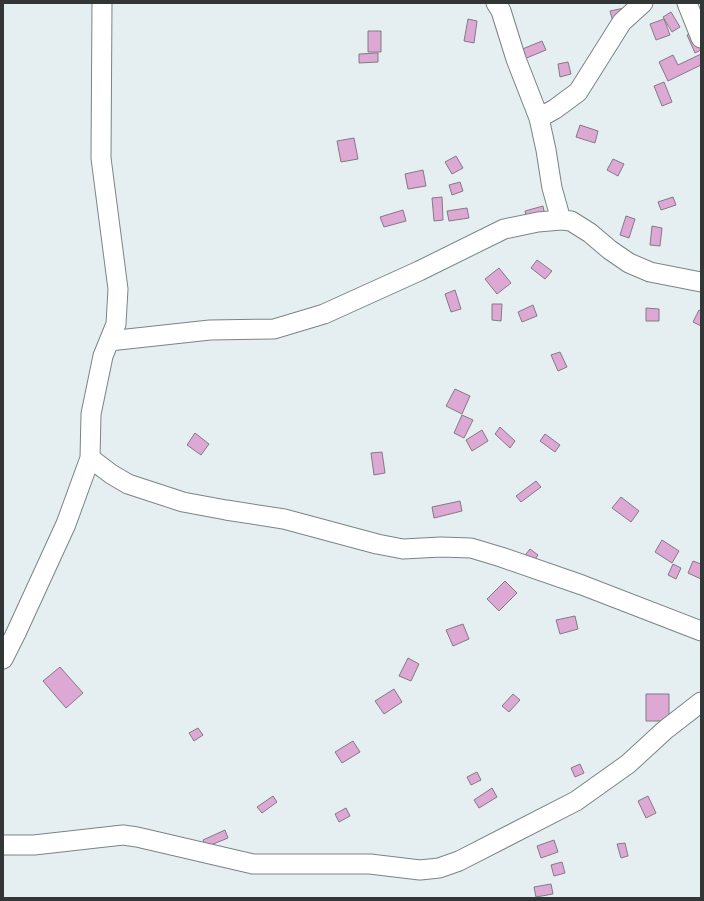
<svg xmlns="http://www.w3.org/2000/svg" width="704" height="901" font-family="'Exo 2',sans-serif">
<rect width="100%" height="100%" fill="#e5eff1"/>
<!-- building -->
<path fill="#dea8d5" stroke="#827b81" d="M 629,7 L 613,22 L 610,11 Z
M 671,12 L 680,27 L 672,32 L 663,17 Z
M 468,19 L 477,21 L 474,43 L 464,41 Z
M 664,19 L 670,35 L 656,40 L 650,24 Z
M 368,31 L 381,31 L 381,52 L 368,52 Z
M 697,31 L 701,41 L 701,50 L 695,53 L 687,35 Z
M 542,41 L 546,50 L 524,59 L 520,50 Z
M 378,53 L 378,62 L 359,63 L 359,54 Z
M 701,54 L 701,65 L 668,81 L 659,62 L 673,55 L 678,65 Z
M 568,62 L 571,74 L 560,77 L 558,64 Z
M 664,82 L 672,102 L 662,106 L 654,86 Z
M 580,125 L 598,131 L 595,143 L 576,137 Z
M 354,138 L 358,159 L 341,162 L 337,141 Z
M 456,156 L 463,168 L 452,174 L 445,162 Z
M 613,159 L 624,164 L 618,176 L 607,170 Z
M 423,170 L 426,186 L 408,189 L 405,174 Z
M 460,182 L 463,191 L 452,195 L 449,185 Z
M 442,197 L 443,220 L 434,221 L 432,198 Z
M 673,197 L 676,205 L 661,210 L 658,202 Z
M 543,206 L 545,216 L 527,220 L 525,211 Z
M 467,208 L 469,218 L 449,221 L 447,211 Z
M 403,210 L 406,221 L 384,227 L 380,217 Z
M 626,216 L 635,219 L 629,238 L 620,235 Z
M 652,226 L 662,228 L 660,246 L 650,245 Z
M 537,260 L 552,271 L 545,279 L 531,268 Z
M 499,268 L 511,283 L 497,294 L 485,279 Z
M 455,290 L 461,309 L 451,312 L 445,294 Z
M 492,304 L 502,304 L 501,321 L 492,320 Z
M 533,305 L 537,316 L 522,322 L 518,312 Z
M 646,308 L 659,309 L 659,321 L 646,321 Z
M 699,310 L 701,311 L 701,326 L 693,322 Z
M 560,352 L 567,367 L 558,371 L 551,355 Z
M 455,389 L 470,396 L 462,414 L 446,406 Z
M 462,415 L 473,420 L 464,438 L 454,433 Z
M 500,427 L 515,441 L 510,448 L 495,434 Z
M 482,430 L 488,441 L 472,451 L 466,440 Z
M 195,433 L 209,444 L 201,455 L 187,445 Z
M 545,434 L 560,445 L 555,452 L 540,441 Z
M 382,452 L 385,473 L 374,475 L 371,453 Z
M 536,481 L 541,487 L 521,502 L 516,496 Z
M 621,497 L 639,511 L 631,522 L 612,508 Z
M 460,501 L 462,511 L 434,518 L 432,507 Z
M 662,540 L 679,551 L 672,563 L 655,552 Z
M 530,549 L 538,555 L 531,565 L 522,559 Z
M 693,561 L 701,564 L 701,579 L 688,573 Z
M 673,564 L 681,568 L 676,579 L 668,575 Z
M 505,581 L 517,593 L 499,611 L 487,599 Z
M 575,616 L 578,629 L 560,634 L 556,620 Z
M 463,624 L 469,639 L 453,646 L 446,630 Z
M 408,658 L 419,664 L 411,681 L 399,676 Z
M 60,667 L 83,693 L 66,708 L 43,681 Z
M 394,689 L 402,702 L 384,714 L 375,701 Z
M 513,694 L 520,700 L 509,712 L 502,706 Z
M 646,694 L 669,694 L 669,721 L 646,721 Z
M 198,728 L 203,735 L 194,741 L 189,733 Z
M 353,741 L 360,752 L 342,763 L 335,752 Z
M 580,764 L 584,773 L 575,777 L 571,768 Z
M 477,772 L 481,780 L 471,785 L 467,777 Z
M 492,788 L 497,797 L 479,808 L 474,800 Z
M 273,796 L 277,802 L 262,813 L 257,807 Z
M 648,796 L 656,813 L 646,818 L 638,801 Z
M 346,808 L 350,816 L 339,822 L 335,814 Z
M 225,830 L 228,838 L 206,847 L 203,840 Z
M 554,840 L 558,852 L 541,858 L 537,846 Z
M 625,843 L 628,856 L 621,858 L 617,844 Z
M 562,862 L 565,873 L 554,876 L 551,865 Z
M 551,884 L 553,894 L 536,897 L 534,887 Z"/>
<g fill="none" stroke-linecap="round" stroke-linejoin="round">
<!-- street casing -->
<g stroke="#7a8485" stroke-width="21">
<path id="street" d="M 496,3 L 501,11 L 516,59 L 539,118 L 546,150 L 552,188 L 561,220
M 687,3 L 701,38
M 539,118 L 555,109 L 578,92 L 622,22 L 643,3
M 109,341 L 210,330 L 274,329 L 324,314 L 419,271 L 504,229 L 538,222 L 561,220 L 571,221 L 590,233 L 610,250 L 629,263 L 650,272 L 701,282
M 90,458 L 111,474 L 128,484 L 183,502 L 226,510 L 284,519 L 377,544 L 403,549 L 441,547 L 471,548 L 501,557 L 582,585 L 701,631
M 3,659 L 16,633 L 66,524 L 90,458 L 91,414 L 103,356 L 116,324 L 118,289 L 101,158 L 102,3
M 3,845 L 34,845 L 123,835 L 137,837 L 253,864 L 370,864 L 420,870 L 439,868 L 459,861 L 576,801 L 628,764 L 665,730 L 701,702"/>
</g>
<!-- street -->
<use href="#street" stroke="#fff" stroke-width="19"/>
</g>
<!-- border -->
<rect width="704" height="901" fill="none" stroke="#323637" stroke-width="8"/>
</svg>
